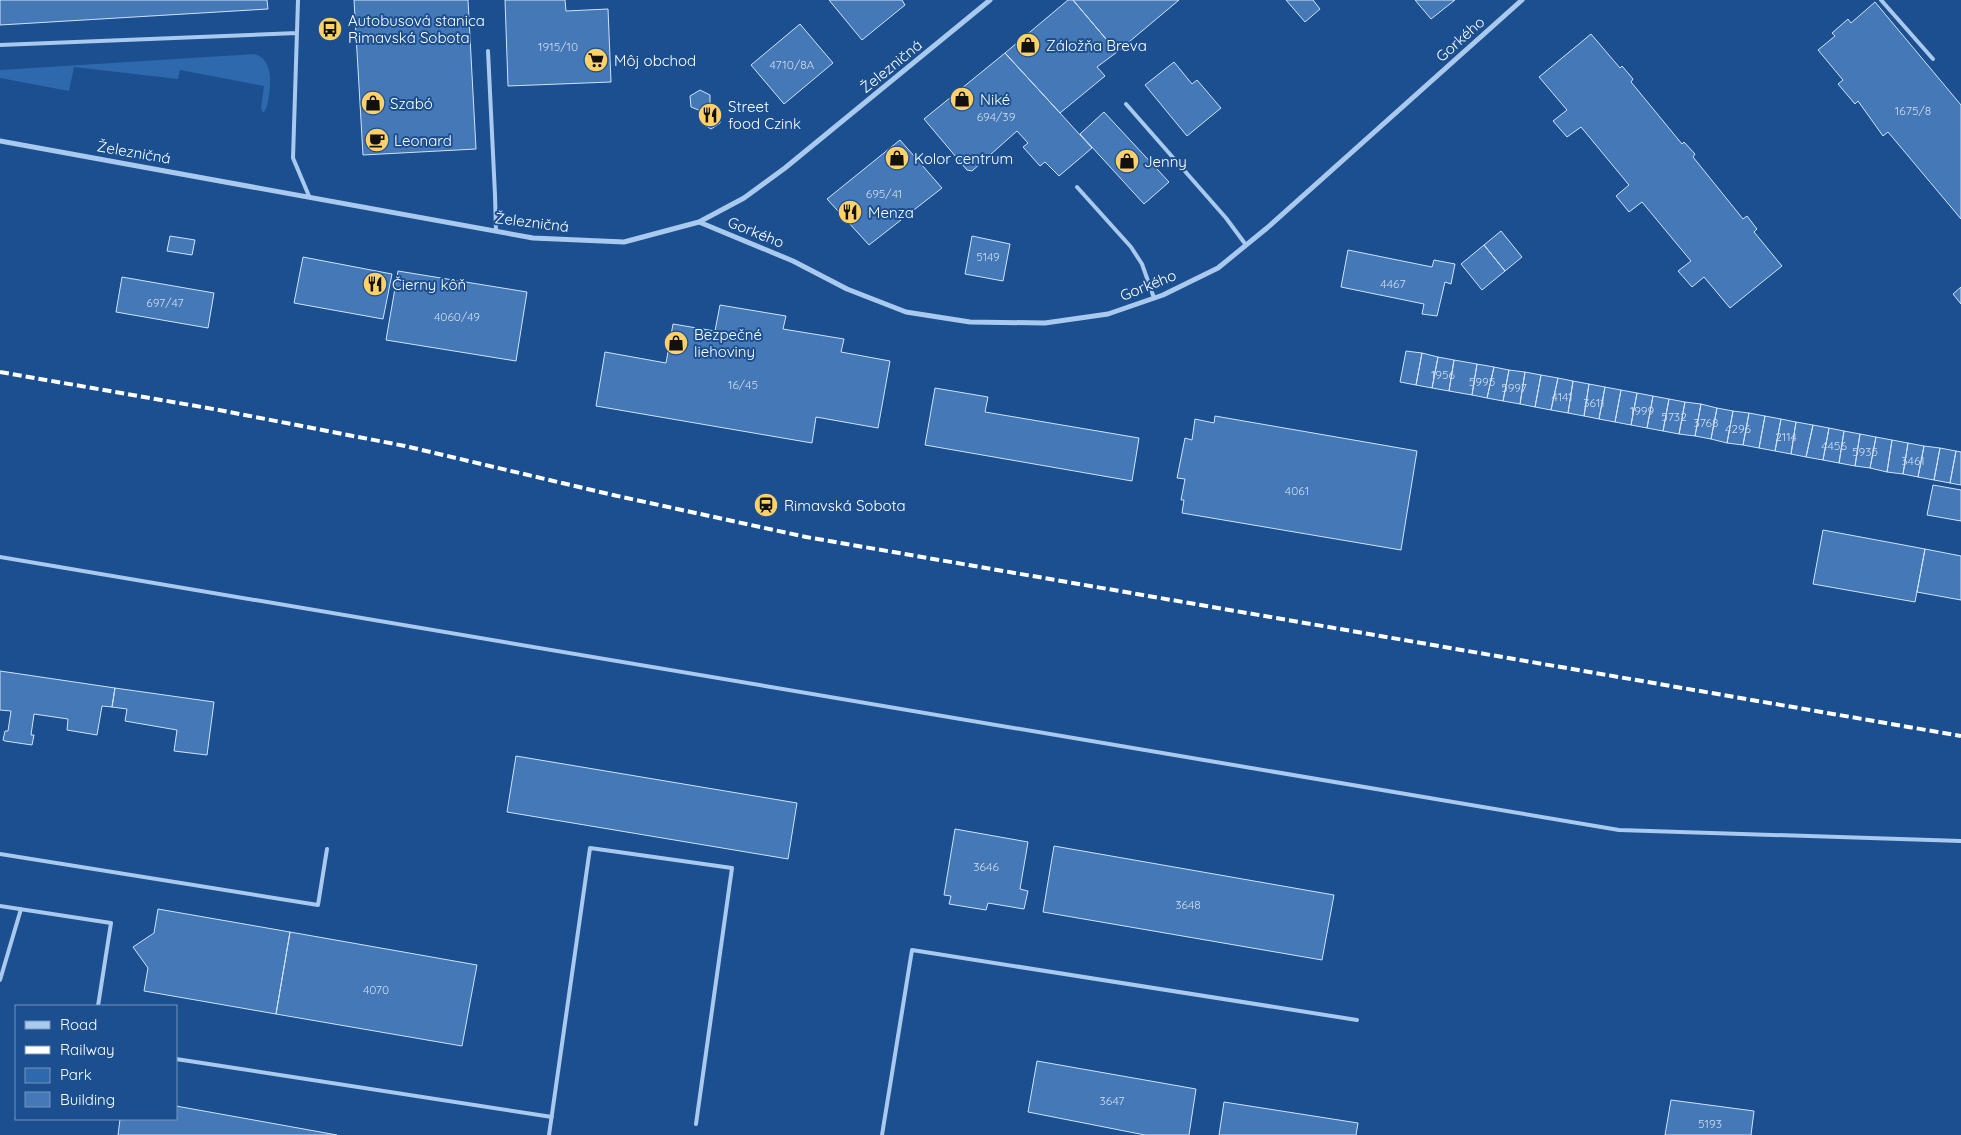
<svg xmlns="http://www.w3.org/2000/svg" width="1961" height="1135" font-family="Quicksand,sans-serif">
<rect width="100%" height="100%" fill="#1b4f8f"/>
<!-- green -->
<path fill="#2e69ad" d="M 255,54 C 272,60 271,79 269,95 C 268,101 268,108 263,113 L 261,108 L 264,86 L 180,70 L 178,79 L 74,67 L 69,91 L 0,78 L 0,70 Z"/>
<!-- building -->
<path fill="#4478b7" stroke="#cfe3fa" d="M 0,0 L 267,0 L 268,9 L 0,25 Z
M 354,0 L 468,0 L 476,149 L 363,155 Z
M 505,0 L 565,0 L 566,11 L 608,9 L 611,82 L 508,86 Z
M 829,0 L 902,0 L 905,5 L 862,40 Z
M 1068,0 L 1073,0 L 1117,52 L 1097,67 L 1105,76 L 1060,113 L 1005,53 Z
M 1073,0 L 1179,0 L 1117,52 Z
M 1286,0 L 1313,0 L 1320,9 L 1305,22 Z
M 1415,0 L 1455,0 L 1431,19 Z
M 1875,2 L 1961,105 L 1961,219 L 1888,132 L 1883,136 L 1858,101 L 1855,104 L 1838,84 L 1843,80 L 1818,50 L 1835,36 L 1832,33 L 1848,19 L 1851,23 Z
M 800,24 L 833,63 L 784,104 L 751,65 Z
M 1591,34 L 1620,68 L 1622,66 L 1628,73 L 1633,79 L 1631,82 L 1682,144 L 1684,142 L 1695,154 L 1693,157 L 1743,219 L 1747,216 L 1757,229 L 1754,232 L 1782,266 L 1730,308 L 1704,277 L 1692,287 L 1678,271 L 1691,261 L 1642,202 L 1629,212 L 1616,196 L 1629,185 L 1581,127 L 1567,137 L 1553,121 L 1567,110 L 1539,77 Z
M 1005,53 L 1092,148 L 1059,176 L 1045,162 L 1040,166 L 1023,147 L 1028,143 L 1017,131 L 972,171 L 967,170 L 924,119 Z
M 1174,62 L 1192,84 L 1197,80 L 1221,108 L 1187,136 L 1145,85 Z
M 700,90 L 710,95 L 710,106 L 720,111 L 720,123 L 711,129 L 701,123 L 701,111 L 691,107 L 690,96 Z
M 1104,112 L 1169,182 L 1144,204 L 1080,134 Z
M 900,140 L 942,188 L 869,245 L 827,199 Z
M 1501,231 L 1522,257 L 1505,271 L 1484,245 Z
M 170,236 L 195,240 L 192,255 L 167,251 Z
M 972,236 L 1010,244 L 1003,281 L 965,274 Z
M 1484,245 L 1505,271 L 1482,290 L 1461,264 Z
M 1348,250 L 1432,267 L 1434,260 L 1455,264 L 1451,284 L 1445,282 L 1437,316 L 1422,314 L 1424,304 L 1341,287 Z
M 303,257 L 392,274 L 383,319 L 294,303 Z
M 398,271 L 527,292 L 516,361 L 386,340 Z
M 122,277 L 214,293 L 208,328 L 116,312 Z
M 1961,287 L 1961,304 L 1953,294 Z
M 720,305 L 786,316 L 783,329 L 844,339 L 841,352 L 890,361 L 878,428 L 816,417 L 812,443 L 596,406 L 605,352 L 666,363 L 673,324 L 715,331 Z
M 1406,351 L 1422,353 L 1416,385 L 1400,382 Z
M 1422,353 L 1438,357 L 1432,388 L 1416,385 Z
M 1438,357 L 1454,360 L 1449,391 L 1432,388 Z
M 1454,360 L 1477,364 L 1472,395 L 1449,391 Z
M 1477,364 L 1494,367 L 1487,398 L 1472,395 Z
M 1494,367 L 1509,370 L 1503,401 L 1487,398 Z
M 1509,370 L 1525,372 L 1520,404 L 1503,401 Z
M 1525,372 L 1541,375 L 1535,407 L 1520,404 Z
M 1541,375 L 1558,378 L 1551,410 L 1535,407 Z
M 1558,378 L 1573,381 L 1568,413 L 1551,410 Z
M 1573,381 L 1589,384 L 1584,416 L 1568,413 Z
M 1589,384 L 1605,387 L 1599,419 L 1584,416 Z
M 1605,387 L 1621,390 L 1615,422 L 1599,419 Z
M 935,388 L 988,397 L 985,412 L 1139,438 L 1132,481 L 925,445 Z
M 1621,390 L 1637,393 L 1631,425 L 1615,422 Z
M 1637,393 L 1653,396 L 1647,428 L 1631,425 Z
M 1653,396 L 1669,399 L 1663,431 L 1647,428 Z
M 1669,399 L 1685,402 L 1679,434 L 1663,431 Z
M 1685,402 L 1701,404 L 1695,436 L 1679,434 Z
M 1701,404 L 1717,408 L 1711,439 L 1695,436 Z
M 1717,408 L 1733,411 L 1727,443 L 1711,439 Z
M 1733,411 L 1749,413 L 1743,445 L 1727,443 Z
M 1749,413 L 1765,416 L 1759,448 L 1743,445 Z
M 1215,416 L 1417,451 L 1401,550 L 1182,513 L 1184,500 L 1181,500 L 1185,479 L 1177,478 L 1185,438 L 1192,440 L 1195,419 L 1214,423 Z
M 1765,416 L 1781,419 L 1775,451 L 1759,448 Z
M 1781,419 L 1796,422 L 1791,454 L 1775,451 Z
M 1796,422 L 1813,425 L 1806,457 L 1791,454 Z
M 1813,425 L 1829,428 L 1823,460 L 1806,457 Z
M 1829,428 L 1844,431 L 1839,463 L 1823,460 Z
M 1844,431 L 1860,434 L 1855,466 L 1839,463 Z
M 1860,434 L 1876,437 L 1870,468 L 1855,466 Z
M 1876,437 L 1892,440 L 1887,472 L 1870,468 Z
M 1892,440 L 1908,443 L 1903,474 L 1887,472 Z
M 1908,443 L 1924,446 L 1918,477 L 1903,474 Z
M 1924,446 L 1940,448 L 1934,480 L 1918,477 Z
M 1940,448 L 1956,451 L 1950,483 L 1934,480 Z
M 1956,451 L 1961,452 L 1961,485 L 1950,483 Z
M 1933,485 L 1961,490 L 1961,521 L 1927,515 Z
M 1823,530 L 1925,549 L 1915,602 L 1813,584 Z
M 1925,549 L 1961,556 L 1961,600 L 1917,592 Z
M 0,671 L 115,688 L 112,707 L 102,706 L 97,735 L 67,730 L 68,719 L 34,714 L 31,735 L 34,735 L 32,745 L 5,741 L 3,740 L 5,731 L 8,731 L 11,711 L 0,710 Z
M 115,688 L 214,702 L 207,755 L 174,751 L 177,730 L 125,721 L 127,709 L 112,707 Z
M 516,756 L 797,803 L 788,859 L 507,812 Z
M 955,829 L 1028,842 L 1020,889 L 1028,891 L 1024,909 L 988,903 L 986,910 L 949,904 L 951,896 L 944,895 Z
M 1054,846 L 1334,895 L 1322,960 L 1043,912 Z
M 158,909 L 290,932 L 276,1014 L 144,991 L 148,968 L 133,947 L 154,933 Z
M 290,932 L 477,965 L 462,1046 L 276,1014 Z
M 1037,1061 L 1196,1089 L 1189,1135 L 1145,1135 L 1028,1112 Z
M 1671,1100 L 1754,1111 L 1751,1135 L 1665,1135 Z
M 1224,1102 L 1358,1123 L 1356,1135 L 1219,1135 Z
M 176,1106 L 337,1135 L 118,1135 L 120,1119 L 176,1119 Z"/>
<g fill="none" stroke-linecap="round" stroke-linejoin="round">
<!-- lane -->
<path stroke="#a9c9ee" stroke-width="4" d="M 298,0 L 293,158 L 309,196
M 1881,0 L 1933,59
M 0,45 L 297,33
M 488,51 L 495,195 L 496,231
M 1126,104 L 1226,218 L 1246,245
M 1077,187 L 1131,247 L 1142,264 L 1154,298
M 0,557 L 1619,830 L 1961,841
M 0,854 L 318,905 L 327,849
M 0,906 L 111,923 L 98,1006
M 0,980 L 21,909
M 176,1059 L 552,1117
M 549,1135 L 590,848 L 732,868 L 696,1124
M 882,1135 L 912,950 L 1357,1020"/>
<!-- street -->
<path stroke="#a9c9ee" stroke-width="5" d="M 0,141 L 533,238 L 624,242 L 699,222 L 744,198 L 785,168 L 990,0
M 699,222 L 793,261 L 847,289 L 906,312 L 970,322 L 1045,323 L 1108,314 L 1163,295 L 1218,268 L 1267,228 L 1522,0"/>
<!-- rail -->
<path stroke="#fff" stroke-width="4" stroke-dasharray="9 4" stroke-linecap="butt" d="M 0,372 L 219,410 L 405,446 L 613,495 L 806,537 L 1961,736"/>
</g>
<!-- icons -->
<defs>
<g id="bus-disc" transform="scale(1.25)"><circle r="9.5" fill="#ffd166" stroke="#1b4f8f"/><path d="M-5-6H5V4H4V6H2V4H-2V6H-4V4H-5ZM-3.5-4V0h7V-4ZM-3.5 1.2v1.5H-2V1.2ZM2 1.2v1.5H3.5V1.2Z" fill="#111"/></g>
<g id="shop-disc" transform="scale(1.25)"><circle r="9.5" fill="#ffd166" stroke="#1b4f8f"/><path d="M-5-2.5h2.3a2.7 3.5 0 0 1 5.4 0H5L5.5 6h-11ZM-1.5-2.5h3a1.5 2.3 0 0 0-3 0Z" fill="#111"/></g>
<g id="supermarket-disc" transform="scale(1.25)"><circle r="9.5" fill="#ffd166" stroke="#1b4f8f"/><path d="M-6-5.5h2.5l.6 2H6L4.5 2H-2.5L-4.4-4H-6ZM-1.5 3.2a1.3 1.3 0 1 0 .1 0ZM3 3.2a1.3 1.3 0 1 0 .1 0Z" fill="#111"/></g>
<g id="restaurant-disc" transform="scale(1.25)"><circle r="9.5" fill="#ffd166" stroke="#1b4f8f"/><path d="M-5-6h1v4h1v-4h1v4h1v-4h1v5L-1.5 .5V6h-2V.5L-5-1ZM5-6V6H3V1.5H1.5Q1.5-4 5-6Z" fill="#111"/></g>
<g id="cafe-disc" transform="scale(1.25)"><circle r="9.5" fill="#ffd166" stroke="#1b4f8f"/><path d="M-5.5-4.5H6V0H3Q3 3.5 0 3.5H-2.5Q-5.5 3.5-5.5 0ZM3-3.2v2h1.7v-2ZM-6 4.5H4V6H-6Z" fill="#111"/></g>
<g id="station-disc" transform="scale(1.25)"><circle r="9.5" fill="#ffd166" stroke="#1b4f8f"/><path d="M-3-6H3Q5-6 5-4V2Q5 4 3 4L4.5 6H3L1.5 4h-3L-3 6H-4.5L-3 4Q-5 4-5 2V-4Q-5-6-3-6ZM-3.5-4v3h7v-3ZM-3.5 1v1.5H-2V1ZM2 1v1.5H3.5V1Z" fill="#111"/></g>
</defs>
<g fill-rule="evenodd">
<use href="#bus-disc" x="330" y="29"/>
<use href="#shop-disc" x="1028" y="45"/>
<use href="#supermarket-disc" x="596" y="60"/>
<use href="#shop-disc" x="962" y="99"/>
<use href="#shop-disc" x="373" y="103"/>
<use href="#restaurant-disc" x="710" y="115"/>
<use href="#cafe-disc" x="377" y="140"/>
<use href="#shop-disc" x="897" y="158"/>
<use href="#shop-disc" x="1127" y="161"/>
<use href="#restaurant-disc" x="850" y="212"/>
<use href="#restaurant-disc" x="375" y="284"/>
<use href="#shop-disc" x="676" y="343"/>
<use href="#station-disc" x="766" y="505"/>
</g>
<g text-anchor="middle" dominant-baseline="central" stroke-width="4" stroke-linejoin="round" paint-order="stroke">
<!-- number labels -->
<g font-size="12" fill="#d0dded">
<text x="558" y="46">1915/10</text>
<text x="792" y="64">4710/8A</text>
<text x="1913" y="110">1675/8</text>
<text x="996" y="116">694/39</text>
<text x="884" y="193">695/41</text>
<text x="988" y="256">5149</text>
<text x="1393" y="283">4467</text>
<text x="165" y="302">697/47</text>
<text x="457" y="316">4060/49</text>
<text x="1443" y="374">1956</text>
<text x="1482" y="381">5995</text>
<text x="743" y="384">16/45</text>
<text x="1514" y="387">5997</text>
<text x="1562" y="396">4141</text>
<text x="1594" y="402">3611</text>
<text x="1642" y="410">1999</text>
<text x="1674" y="416">5732</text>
<text x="1706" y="422">3768</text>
<text x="1738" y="428">4296</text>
<text x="1786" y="436">2114</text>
<text x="1834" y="445">4456</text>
<text x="1865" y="451">5935</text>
<text x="1913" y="460">3461</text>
<text x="1297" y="490">4061</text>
<text x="986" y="866">3646</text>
<text x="1188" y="904">3648</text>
<text x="376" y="989">4070</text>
<text x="1112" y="1100">3647</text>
<text x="1710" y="1123">5193</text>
</g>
<!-- poi labels -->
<g font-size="15" fill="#fff" stroke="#1b4f8f" text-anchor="start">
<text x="348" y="20">Autobusová stanica<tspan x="348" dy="17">Rimavská Sobota</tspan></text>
<text x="1046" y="45">Záložňa Breva</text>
<text x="614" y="60">Môj obchod</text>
<text x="980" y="99">Niké</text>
<text x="390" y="103">Szabó</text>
<text x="728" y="106">Street<tspan x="728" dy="17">food Czink</tspan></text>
<text x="394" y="140">Leonard</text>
<text x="914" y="158">Kolor centrum</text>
<text x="1144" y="161">Jenny</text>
<text x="868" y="212">Menza</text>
<text x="392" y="284">Čierny kôň</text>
<text x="694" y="334">Bezpečné<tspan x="694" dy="17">liehoviny</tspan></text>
<text x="784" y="505">Rimavská Sobota</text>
</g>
<!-- street labels -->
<g font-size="15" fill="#fff" stroke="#1b4f8f">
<text transform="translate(1460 39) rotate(-42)">Gorkého</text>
<text transform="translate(891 66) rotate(-39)">Železničná</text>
<text transform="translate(134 152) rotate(10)">Železničná</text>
<text transform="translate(532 222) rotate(7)">Železničná</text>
<text transform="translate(756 232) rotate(22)">Gorkého</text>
<text transform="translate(1148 285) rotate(-22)">Gorkého</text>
</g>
</g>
<!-- legend -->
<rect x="15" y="1005" width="162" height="115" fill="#1b4f8f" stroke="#7695bc"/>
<rect x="25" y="1021" width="25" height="8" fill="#a9c9ee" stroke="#7695bc"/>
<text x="60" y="1030" font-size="15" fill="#ffffff">Road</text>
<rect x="25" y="1046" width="25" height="8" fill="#ffffff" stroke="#7695bc"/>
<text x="60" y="1055" font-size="15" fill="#ffffff">Railway</text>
<rect x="25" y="1068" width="25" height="15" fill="#2e69ad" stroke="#7695bc"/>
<text x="60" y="1080" font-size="15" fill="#ffffff">Park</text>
<rect x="25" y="1092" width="25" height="15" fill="#4478b7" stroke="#7695bc"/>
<text x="60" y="1105" font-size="15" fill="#ffffff">Building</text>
</svg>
